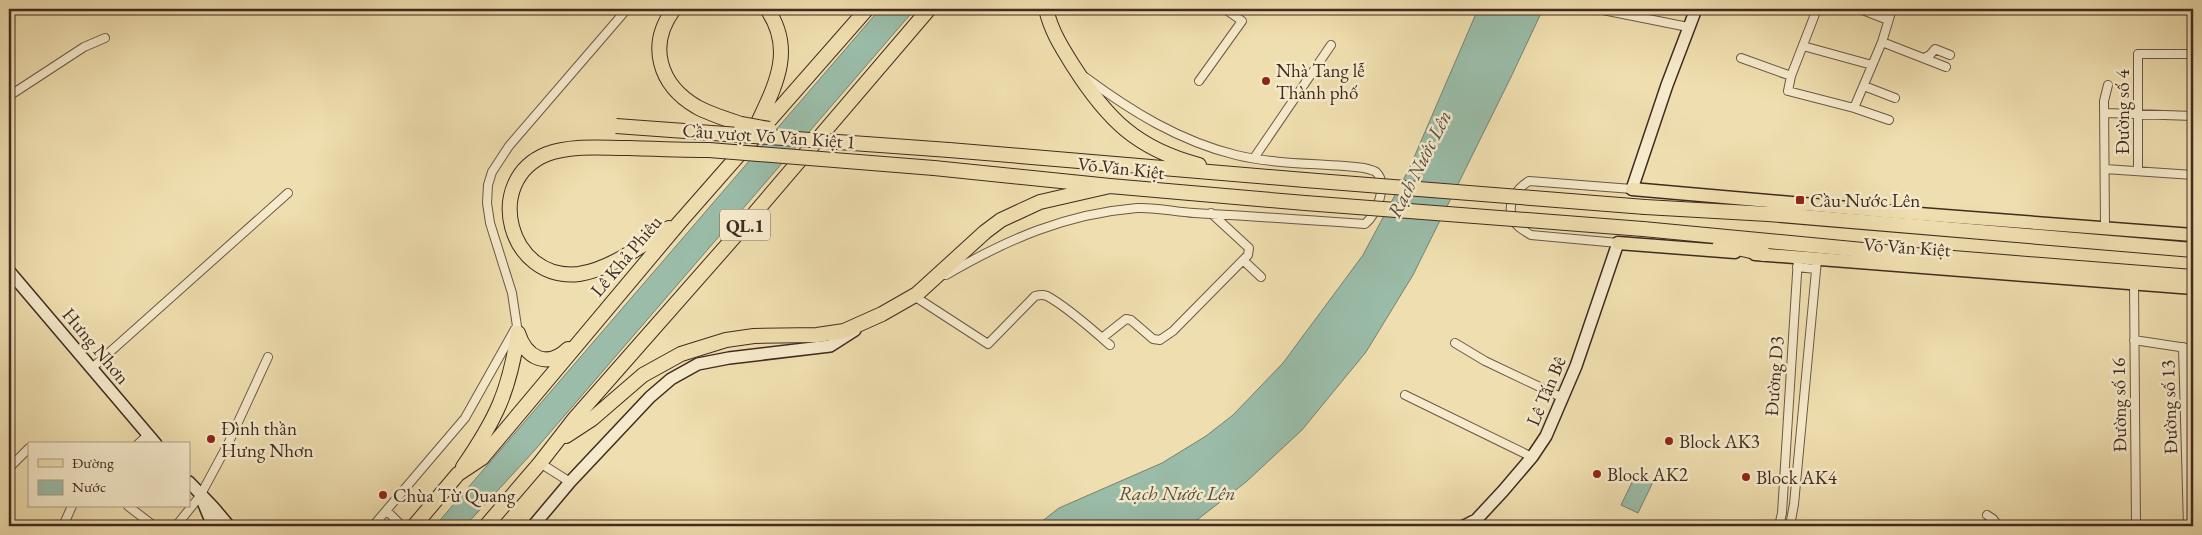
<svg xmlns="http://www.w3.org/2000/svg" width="2202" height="535" font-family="'EB Garamond',serif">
<rect width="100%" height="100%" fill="#efdeaf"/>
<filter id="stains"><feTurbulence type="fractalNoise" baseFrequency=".004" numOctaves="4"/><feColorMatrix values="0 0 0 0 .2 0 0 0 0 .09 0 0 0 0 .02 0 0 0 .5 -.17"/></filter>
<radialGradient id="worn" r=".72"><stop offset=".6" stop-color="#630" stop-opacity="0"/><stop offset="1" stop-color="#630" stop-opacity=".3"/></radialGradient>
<!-- water -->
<path fill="#9abca8" stroke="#768272" d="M 880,9 L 915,9 L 534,451 L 465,526 L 435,526 Z
M 1478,9 L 1543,9 L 1511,77 L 1413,275 L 1366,352 L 1302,430 L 1246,482 L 1189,526 L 1036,526 L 1059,508 L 1162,463 L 1206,436 L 1233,415 L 1283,363 L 1363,255 L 1409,169 Z
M 1636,474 L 1653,482 L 1638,513 L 1621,505 Z"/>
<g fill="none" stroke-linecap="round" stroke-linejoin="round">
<!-- street casing -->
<g stroke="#6c5844" stroke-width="10">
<path id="street" d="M 1598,9 L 1688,27
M 1817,9 L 1791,76 L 1788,91 L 1854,108 L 1889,120
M 1860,9 L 1888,20
M 1882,42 L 1946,67
M 1803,46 L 1872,65
M 1741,58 L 1791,76
M 1924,58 L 1930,55 L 1935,49 L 1950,55
M 1199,81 L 1242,21 L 1225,9
M 1864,86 L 1895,98
M 9,96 L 84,47 L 105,38
M 1854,108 L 1882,42 L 1892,9
M 2106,113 L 2193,116
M 1254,158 L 1331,45
M 2105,169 L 2193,175
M 2138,171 L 2138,54 L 2193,54
M 2105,229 L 2104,101 L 2108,85
M 1618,243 L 1531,235 C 1525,231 1516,227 1513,219 C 1506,204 1516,189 1529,181 L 1632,189
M 1243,260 L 1261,277
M 1797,267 L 1816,269
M 946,275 C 1008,239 1065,214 1137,208 C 1156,207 1176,212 1194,213 C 1251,216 1308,220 1365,224 C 1376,215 1389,184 1376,172 C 1373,170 1367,169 1364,168 C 1322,163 1277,165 1236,155 C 1179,141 1131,111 1085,77
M 2134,283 L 2136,526
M 914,296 L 988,344 L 1035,296 C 1039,295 1042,294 1047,296 C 1066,306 1093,330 1110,345
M 518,333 L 512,293 L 490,223 L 487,203 L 488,185 L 492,172 L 509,146 L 627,9
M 1102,338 L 1126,319 L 1131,320 L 1153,339 L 1160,340 L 1173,331 L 1248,255 L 1249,248 L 1211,213
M 2134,340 L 2193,349
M 1455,343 L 1485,361 L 1563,398
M 2183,347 L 2188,526
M 92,368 L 288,193
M 1405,395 L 1532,457
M 138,444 L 148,435
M 540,463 L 570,482
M 9,468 L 29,448
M 128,506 L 154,526
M 387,511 L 402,526
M 1987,515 L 1993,519 L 1998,526
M 63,526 L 72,506
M 176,526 L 200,496 L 228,444 L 268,357
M 373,526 L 465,418 L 515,329
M 1779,526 L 1782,513 L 1798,258
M 1790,526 L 1794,504 L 1817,260"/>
</g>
<!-- secondary casing -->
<g stroke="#402b21" stroke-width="14">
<path id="secondary" d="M 1632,189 L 1667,85 L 1696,9
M 9,271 L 156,444
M 189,482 L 213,507 L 229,526
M 201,497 L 213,526
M 533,526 L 570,482 L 650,397 L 671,379 L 698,364 L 729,358 L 830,346 L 855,330
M 1464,526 L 1476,520 L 1503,491 L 1532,457 L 1546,436 L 1576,366 L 1618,243"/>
</g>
<!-- primary casing -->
<g stroke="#402b21" stroke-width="15">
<path id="primary" d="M 1632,189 L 1906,213 L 2193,235
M 1618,243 L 1735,252
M 1755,254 L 2193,288"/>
</g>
<!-- highway casing -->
<g stroke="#402b21" stroke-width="16">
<path id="highway" d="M 674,9 C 647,45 659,85 697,107 C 710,114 726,119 741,124
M 1046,9 C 1051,31 1062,48 1074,67 C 1107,119 1137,149 1199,165
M 755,129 C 774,88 796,51 767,9
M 949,150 L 1305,180
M 934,168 L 1110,186 L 1305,203
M 1645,207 L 1768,214 L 2193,250
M 1773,212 L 1799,203
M 669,228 C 641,245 612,269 579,274 C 508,282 482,180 547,154 C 572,145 600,148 626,148 C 654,149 681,150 709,150
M 1643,229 L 1915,255 L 2193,277
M 1720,244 L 1764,254
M 518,333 C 526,358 547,369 568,349
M 566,436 L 592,419 L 643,375 L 681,354 L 726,340 L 754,336 L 817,335 L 844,331 L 882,314 L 917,294 L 985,232 L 1001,220 L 1040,202 L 1110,186
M 463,467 C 496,419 509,392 518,333
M 414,526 L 458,474 L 482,458 L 679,223 L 867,9
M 486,526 L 540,463 L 575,418 L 736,235 L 929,9"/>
</g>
<!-- street -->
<use href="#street" stroke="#f5eacb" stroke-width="8"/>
<!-- secondary -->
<use href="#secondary" stroke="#f5eacb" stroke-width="11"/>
<!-- primary -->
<use href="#primary" stroke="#efdeaf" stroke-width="12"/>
<!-- highway -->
<use href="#highway" stroke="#efdeaf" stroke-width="14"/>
<!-- highway-bridge casing -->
<g stroke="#402b21" stroke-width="16" stroke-linecap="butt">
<path id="highway-bridge" d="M 741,124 L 769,129
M 616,126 L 949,150
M 709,150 L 934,168
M 1305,180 L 1645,207
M 1305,203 L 1643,229"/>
</g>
<!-- highway-bridge -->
<use href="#highway-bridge" stroke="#efdeaf" stroke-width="14"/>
</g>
<!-- markers -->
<g fill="#8f2418" stroke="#f5eacb" stroke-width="2">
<circle cx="1266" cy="81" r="5"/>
<rect x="1795" y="195" width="10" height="10" rx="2.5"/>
<circle cx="211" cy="439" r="5"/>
<circle cx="1669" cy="441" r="5"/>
<circle cx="1597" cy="474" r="5"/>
<circle cx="1746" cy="477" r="5"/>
<circle cx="383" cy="495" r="5"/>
</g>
<g text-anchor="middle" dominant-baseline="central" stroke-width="5" stroke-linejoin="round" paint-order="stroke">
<!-- shield labels -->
<rect fill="#f5eacb" stroke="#766454" stroke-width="1" x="720" y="209.5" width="50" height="31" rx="4"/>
<g font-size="18" font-weight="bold" fill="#402b21">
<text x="745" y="225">QL.1</text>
</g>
<!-- poi labels -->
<g font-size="19" fill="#402b21" stroke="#f5eacb" text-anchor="start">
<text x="1276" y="70">Nhà Tang lễ<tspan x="1276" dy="22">Thành phố</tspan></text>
<text x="1810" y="200">Cầu Nước Lên</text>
<text x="221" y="428">Đình thần<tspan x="221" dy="22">Hưng Nhơn</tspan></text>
<text x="1679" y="441">Block AK3</text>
<text x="1607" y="474">Block AK2</text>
<text x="1756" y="477">Block AK4</text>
<text x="393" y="495">Chùa Từ Quang</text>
</g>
<!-- street labels -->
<g font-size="19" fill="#402b21" stroke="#f5eacb">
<text transform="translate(2122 112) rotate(-90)">Đường số 4</text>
<text transform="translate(769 136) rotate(4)">Cầu vượt Võ Văn Kiệt 1</text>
<text transform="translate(1121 168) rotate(6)">Võ Văn Kiệt</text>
<text transform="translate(1907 247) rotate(4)">Võ Văn Kiệt</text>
<text transform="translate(626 256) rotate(-50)">Lê Khả Phiêu</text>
<text transform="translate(96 346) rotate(50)">Hưng Nhơn</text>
<text transform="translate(1774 376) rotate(-86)">Đường D3</text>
<text transform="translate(1546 391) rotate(-67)">Lê Tấn Bê</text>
<text transform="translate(2119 405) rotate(-91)">Đường số 16</text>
<text transform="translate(2169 407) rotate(-92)">Đường số 13</text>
</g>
<!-- water labels -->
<g font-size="20" font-style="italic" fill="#564f43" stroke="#f5eacb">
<text transform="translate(1419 164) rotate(-63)">Rạch Nước Lên</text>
<text x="1177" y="493">Rạch Nước Lên</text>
</g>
</g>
<!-- margin -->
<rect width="2202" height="535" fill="none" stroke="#efdeaf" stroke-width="30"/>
<rect x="10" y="10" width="2182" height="515" fill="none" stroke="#402b21" stroke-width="2.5"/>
<rect x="15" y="15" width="2172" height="505" fill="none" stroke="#402b21"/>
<!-- legend -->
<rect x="28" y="442" width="162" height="65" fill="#f5eacb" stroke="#ad9e87"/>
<rect x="38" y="459" width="25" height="8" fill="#efdeaf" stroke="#ad9e87"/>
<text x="72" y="468" font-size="15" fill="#402b21">Đường</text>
<rect x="38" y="480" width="25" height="15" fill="#9abca8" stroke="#ad9e87"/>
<text x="72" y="492" font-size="15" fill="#402b21">Nước</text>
<rect width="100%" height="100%" filter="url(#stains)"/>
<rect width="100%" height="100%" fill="url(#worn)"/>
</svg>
